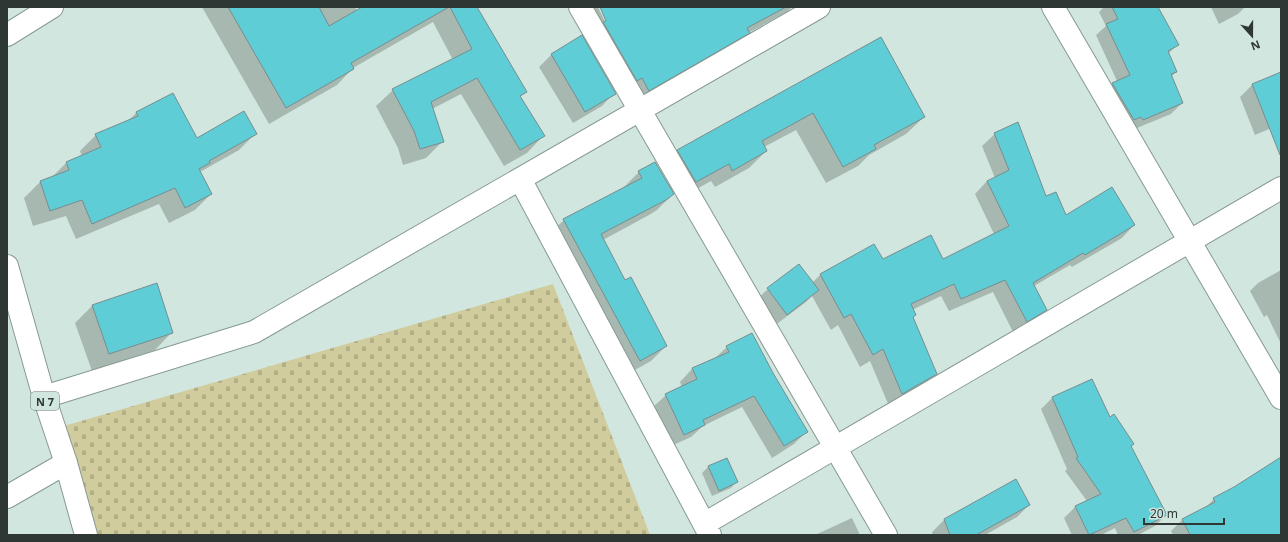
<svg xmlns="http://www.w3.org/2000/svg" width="1288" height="542" font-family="'Noto Sans',sans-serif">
<defs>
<pattern id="cemetery-stones" width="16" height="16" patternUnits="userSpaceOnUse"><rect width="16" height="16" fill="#d0cc9d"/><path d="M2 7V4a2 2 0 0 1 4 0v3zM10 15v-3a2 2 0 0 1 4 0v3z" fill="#b3b088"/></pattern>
</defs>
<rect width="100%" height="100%" fill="#d1e6de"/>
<!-- cemetery -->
<path fill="url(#cemetery-stones)" d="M 553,284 L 650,535 L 97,535 L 64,426 Z"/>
<!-- shadow -->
<path fill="#0003" d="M 202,7 L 355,7 L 357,11 L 364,7 L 475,7 L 526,92 L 520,97 L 543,136 L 527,153 L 504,166 L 461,94 L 432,109 L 442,142 L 426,158 L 403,165 L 398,148 L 376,106 L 393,90 L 453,60 L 433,22 L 353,68 L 337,85 L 269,124 Z
M 579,7 L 598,7 L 607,26 L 609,25 L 601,7 L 792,7 L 787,12 L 748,33 L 734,46 L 634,104 Z
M 1104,7 L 1145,7 L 1177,45 L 1168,54 L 1176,72 L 1171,77 L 1182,103 L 1171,114 L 1132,130 L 1102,94 L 1112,84 L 1117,81 L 1096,35 L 1106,26 L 1099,12 Z
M 1211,7 L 1245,7 L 1238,14 L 1219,24 Z
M 582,37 L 614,93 L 602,106 L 573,123 L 539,67 L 551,55 Z
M 880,39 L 924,117 L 906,134 L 869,155 L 858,166 L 826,183 L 796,130 L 764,147 L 766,151 L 749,168 L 715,187 L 711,181 L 679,199 L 661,168 L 678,151 Z
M 1278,75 L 1281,83 L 1281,124 L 1255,135 L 1240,97 L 1252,85 Z
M 173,94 L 196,140 L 256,133 L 239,150 L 200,172 L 211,194 L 195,210 L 169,223 L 159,204 L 76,239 L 66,216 L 33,226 L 24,198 L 40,182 L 51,178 L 66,163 L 82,156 L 80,151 L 96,135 L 127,122 L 136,113 Z
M 995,134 L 1046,197 L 1065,216 L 1134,225 L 1122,238 L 1072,267 L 1070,265 L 1034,286 L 1046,310 L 1033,322 L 1014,334 L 993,292 L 949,311 L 941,296 L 912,310 L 912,318 L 935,374 L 923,387 L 889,406 L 870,361 L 860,367 L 838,325 L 831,330 L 812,296 L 806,302 L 774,326 L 755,301 L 768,289 L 799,265 L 812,283 L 820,275 L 874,245 L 883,261 L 943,260 L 994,234 L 975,194 L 987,181 L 995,178 L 982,146 Z
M 655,163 L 673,194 L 657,210 L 649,215 L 603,240 L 624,281 L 666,346 L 651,361 L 624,376 L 548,235 L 564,220 L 623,188 L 639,172 Z
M 1281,270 L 1281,344 L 1267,315 L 1264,317 L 1250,291 L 1258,283 Z
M 156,284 L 172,332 L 155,350 L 92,371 L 75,323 L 92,306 Z
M 727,347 L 772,374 L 806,432 L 794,444 L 772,458 L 742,407 L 703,426 L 691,437 L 671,446 L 653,407 L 666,395 L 682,387 L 680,382 L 692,369 L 714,359 Z
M 1092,380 L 1109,418 L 1166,515 L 1155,526 L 1138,535 L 1118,535 L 1115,528 L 1101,535 L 1072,535 L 1064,518 L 1076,506 L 1087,501 L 1065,471 L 1067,469 L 1041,409 L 1052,398 Z
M 727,459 L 737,481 L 731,488 L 712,496 L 702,473 L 708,467 Z
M 1281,461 L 1281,535 L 1173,535 L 1171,531 L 1182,520 L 1203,510 L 1214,499 Z
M 1016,480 L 1029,505 L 1017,517 L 985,535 L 933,535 L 932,532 L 944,520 Z
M 852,518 L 860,535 L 815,535 Z"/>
<!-- building -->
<path fill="#5fcdd6" stroke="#778d8f" d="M 228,7 L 319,7 L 329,26 L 362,7 L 449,7 L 351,63 L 354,69 L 286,108 Z
M 450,7 L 477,7 L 527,92 L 520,96 L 545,136 L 520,150 L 477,78 L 431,102 L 444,142 L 420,149 L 414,131 L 392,89 L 472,49 Z
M 600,7 L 786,7 L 747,28 L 750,33 L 649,91 L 642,78 L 637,81 L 603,22 L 606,21 Z
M 1112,7 L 1158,7 L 1179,45 L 1168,51 L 1177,72 L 1171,74 L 1183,103 L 1143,120 L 1141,117 L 1134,120 L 1112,83 L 1130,75 L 1106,24 L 1118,19 Z
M 582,35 L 616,94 L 585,112 L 551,54 Z
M 881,37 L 925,117 L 874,145 L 876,149 L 843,167 L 813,113 L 762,141 L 767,151 L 732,171 L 729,164 L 696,182 L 677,150 Z
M 1281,72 L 1281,155 L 1280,155 L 1252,84 Z
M 173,93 L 197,138 L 244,111 L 257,134 L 209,161 L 210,163 L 199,169 L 212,194 L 185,208 L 175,188 L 92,224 L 82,200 L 50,211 L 40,181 L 69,170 L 66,162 L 101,147 L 95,134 L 138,116 L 136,112 Z
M 1018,122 L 1046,196 L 1056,192 L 1066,215 L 1112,187 L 1135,225 L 1085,255 L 1083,253 L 1033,283 L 1047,310 L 1027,322 L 1005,280 L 961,299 L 954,284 L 911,304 L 916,315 L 913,317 L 937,374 L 902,394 L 883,349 L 873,355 L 851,314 L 844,318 L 820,274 L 874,244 L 883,259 L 931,235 L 943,259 L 1009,226 L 987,181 L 1009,170 L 994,133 Z
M 655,162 L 674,194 L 666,200 L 601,234 L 625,280 L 631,277 L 667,346 L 640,361 L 563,219 L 642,178 L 638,171 Z
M 799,264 L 819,290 L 787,315 L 767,288 Z
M 157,283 L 173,333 L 109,354 L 92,305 Z
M 752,333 L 773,373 L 808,432 L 784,446 L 754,396 L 703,420 L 705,425 L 684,435 L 665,394 L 697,379 L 692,368 L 729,352 L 726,346 Z
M 1092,379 L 1110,417 L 1114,414 L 1134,444 L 1131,446 L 1167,515 L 1134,532 L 1126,518 L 1089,535 L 1075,506 L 1101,494 L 1076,458 L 1078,457 L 1052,397 Z
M 1281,457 L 1281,535 L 1190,535 L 1182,519 L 1215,502 L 1213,498 L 1234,487 Z
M 727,458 L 738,482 L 719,491 L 708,466 Z
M 1016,479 L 1030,505 L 976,535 L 950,535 L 944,519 Z"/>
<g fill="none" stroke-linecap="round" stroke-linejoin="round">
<!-- street casing -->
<g stroke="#869a92" stroke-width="24">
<path id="street" d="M 580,7 L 886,535
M 1053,7 L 1281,398
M 520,179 L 710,535
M 44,397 L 254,332 L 819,7
M 7,497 L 66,463
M 704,524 L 1281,188"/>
</g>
<!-- secondary casing -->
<g stroke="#869a92" stroke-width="24">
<path id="secondary" d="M 7,35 L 52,7"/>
</g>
<!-- highway casing -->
<g stroke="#869a92" stroke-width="24">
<path id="highway" d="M 7,266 L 44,397 L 66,463 L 86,535"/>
</g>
<!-- street -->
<use href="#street" stroke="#fff" stroke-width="22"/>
<!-- secondary -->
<use href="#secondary" stroke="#fff" stroke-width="22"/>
<!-- highway -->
<use href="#highway" stroke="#fff" stroke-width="22"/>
</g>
<g text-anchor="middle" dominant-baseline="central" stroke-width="3" stroke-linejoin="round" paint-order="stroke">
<!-- shield labels -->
<rect fill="#d1e6de" stroke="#606c67" stroke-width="1" x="31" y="392" width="28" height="18" rx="3"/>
<g font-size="11" font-weight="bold" fill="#2f3734">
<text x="45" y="401">N 7</text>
</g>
</g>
<!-- border -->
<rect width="1288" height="542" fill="none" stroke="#2f3734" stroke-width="16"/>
<!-- north arrow -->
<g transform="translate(1252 36) rotate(159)" stroke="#d1e6de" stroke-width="3" paint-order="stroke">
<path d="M0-3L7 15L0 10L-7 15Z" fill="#2f3734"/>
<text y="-6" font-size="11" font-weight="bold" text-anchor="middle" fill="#2f3734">N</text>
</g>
<!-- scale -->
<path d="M1144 518v6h80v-6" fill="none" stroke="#2f3734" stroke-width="2"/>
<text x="1150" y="518" font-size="12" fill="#2f3734" stroke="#d1e6de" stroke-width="3" paint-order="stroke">20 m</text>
</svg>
